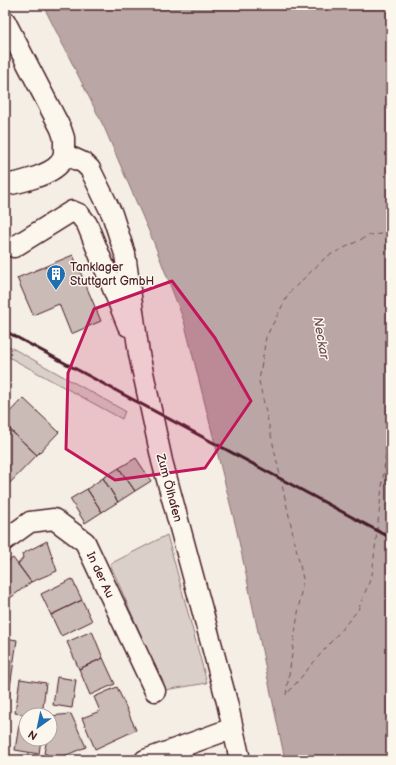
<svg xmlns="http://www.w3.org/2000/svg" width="396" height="765" font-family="'Balsamiq Sans',sans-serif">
<rect width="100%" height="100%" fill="#f4eee4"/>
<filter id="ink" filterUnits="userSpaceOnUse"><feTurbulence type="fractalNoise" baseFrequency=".025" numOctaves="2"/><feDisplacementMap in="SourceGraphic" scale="8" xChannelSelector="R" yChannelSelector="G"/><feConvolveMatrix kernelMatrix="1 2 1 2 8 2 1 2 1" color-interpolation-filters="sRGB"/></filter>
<g filter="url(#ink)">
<!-- green -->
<path fill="#dbd0c9" stroke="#92787a" d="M 5,344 L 125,411 L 122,419 L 5,355 Z
M 167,535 L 207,683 L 165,690 L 110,564 Z"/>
<!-- water -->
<path fill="#baa7a5" stroke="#8d7174" d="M 43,5 L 391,5 L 391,760 L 285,760 L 236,527 L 184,321 L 154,243 L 104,127 Z"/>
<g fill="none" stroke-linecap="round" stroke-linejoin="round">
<!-- ferry -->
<path stroke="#714f56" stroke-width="1" stroke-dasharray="5 4" stroke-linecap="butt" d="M 391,233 L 370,235 L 326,257 L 289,293 L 266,337 L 259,381 L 303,579 L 286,695 L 358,610 L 372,575 L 391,408"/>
</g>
<!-- building -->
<path fill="#cabbb6" stroke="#4a1f2b" d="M 73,255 L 101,321 L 71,334 L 59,304 L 33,315 L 17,278 Z
M 23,398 L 59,432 L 37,455 L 5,425 L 5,417 Z
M 5,425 L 37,455 L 6,487 L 5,487 Z
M 136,458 L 151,481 L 135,491 L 119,468 Z
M 119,468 L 135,491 L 118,502 L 103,478 Z
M 103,478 L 118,502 L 102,512 L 87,489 Z
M 87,489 L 102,512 L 85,523 L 70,499 Z
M 47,541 L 57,571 L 31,582 L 18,564 L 23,558 L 22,554 Z
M 13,558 L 31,582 L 9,599 L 5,594 L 5,563 Z
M 72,579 L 82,600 L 51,615 L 41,594 Z
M 82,600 L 92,621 L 61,636 L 51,615 Z
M 92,631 L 103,658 L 79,669 L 67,642 Z
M 5,638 L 17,640 L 9,694 L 5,693 Z
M 103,658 L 115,684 L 90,695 L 79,669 Z
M 57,677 L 76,680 L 72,708 L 53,705 Z
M 20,679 L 46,683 L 42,715 L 28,715 L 15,713 Z
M 117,687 L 136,730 L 95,749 L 82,718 L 100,711 L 94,697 Z
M 5,693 L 9,694 L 6,716 L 5,715 Z
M 71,714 L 86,747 L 57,759 L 44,753 L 47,739 L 50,739 L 50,716 Z
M 19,725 L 26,726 L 26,739 L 41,739 L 39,754 L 15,750 Z"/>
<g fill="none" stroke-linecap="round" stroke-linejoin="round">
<!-- minor casing -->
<g stroke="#4a1f2b" stroke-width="23">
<path id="minor" d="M 5,21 L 61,129 L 64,138 L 64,154 L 84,163 L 90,169 L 112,214 L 125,254 L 139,354 L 162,461 L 227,702 L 240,760
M 5,185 C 19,183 51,175 60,163 C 62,160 63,157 64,154
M 14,247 L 72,211 L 79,214 L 87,224 L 128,326
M 5,540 L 30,522 L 54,519 L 85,542 L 155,691
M 145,760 L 233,728"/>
</g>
<!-- minor -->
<use href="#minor" stroke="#fbf7ec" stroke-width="20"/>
<!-- rail -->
<path stroke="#4a1f2b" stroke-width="3" d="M 5,331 L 391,538"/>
</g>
</g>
<!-- marked area -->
<path fill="#c2185b" fill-opacity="0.2" stroke="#c2185b" stroke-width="3" stroke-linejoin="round" d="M 172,281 L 215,338 L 251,401 L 205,468 L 115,480 L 66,449 L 68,373 L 94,309 Z"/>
<!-- icons -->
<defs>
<g id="building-pin" transform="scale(1)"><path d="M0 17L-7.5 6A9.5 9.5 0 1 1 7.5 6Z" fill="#1f6fb2" stroke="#fbf7ec"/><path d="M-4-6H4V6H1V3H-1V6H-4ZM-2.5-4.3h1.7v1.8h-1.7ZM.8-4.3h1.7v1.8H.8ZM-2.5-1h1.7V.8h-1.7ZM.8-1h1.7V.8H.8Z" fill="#fff"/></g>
</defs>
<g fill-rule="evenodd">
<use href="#building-pin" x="56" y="274"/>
</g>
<g text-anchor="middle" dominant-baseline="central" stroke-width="3" stroke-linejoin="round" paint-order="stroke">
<!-- poi labels -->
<g font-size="12" fill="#4a1f2b" stroke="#fbf7ec" text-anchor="start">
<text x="70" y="267">Tanklager<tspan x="70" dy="14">Stuttgart GmbH</tspan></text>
</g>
<!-- street labels -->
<g font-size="12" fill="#4a1f2b" stroke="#fbf7ec">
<text transform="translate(169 488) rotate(75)">Zum Ölhafen</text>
<text transform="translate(100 575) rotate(65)">In der Au</text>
</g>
<!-- water labels -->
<g font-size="13" font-style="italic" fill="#714f56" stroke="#fbf7ec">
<text transform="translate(321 338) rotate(80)">Neckar</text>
</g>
</g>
<!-- margin -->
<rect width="396" height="765" fill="none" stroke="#fbf7ec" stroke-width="20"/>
<rect x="10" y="10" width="376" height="745" fill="none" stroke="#4a1f2b" stroke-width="1.5" filter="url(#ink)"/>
<!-- north arrow -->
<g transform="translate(38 727) rotate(213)"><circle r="19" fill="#fbf7ec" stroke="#b4a19f"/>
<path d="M0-3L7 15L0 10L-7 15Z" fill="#1f6fb2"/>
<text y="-6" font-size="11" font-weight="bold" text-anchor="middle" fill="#4a1f2b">N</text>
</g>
</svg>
